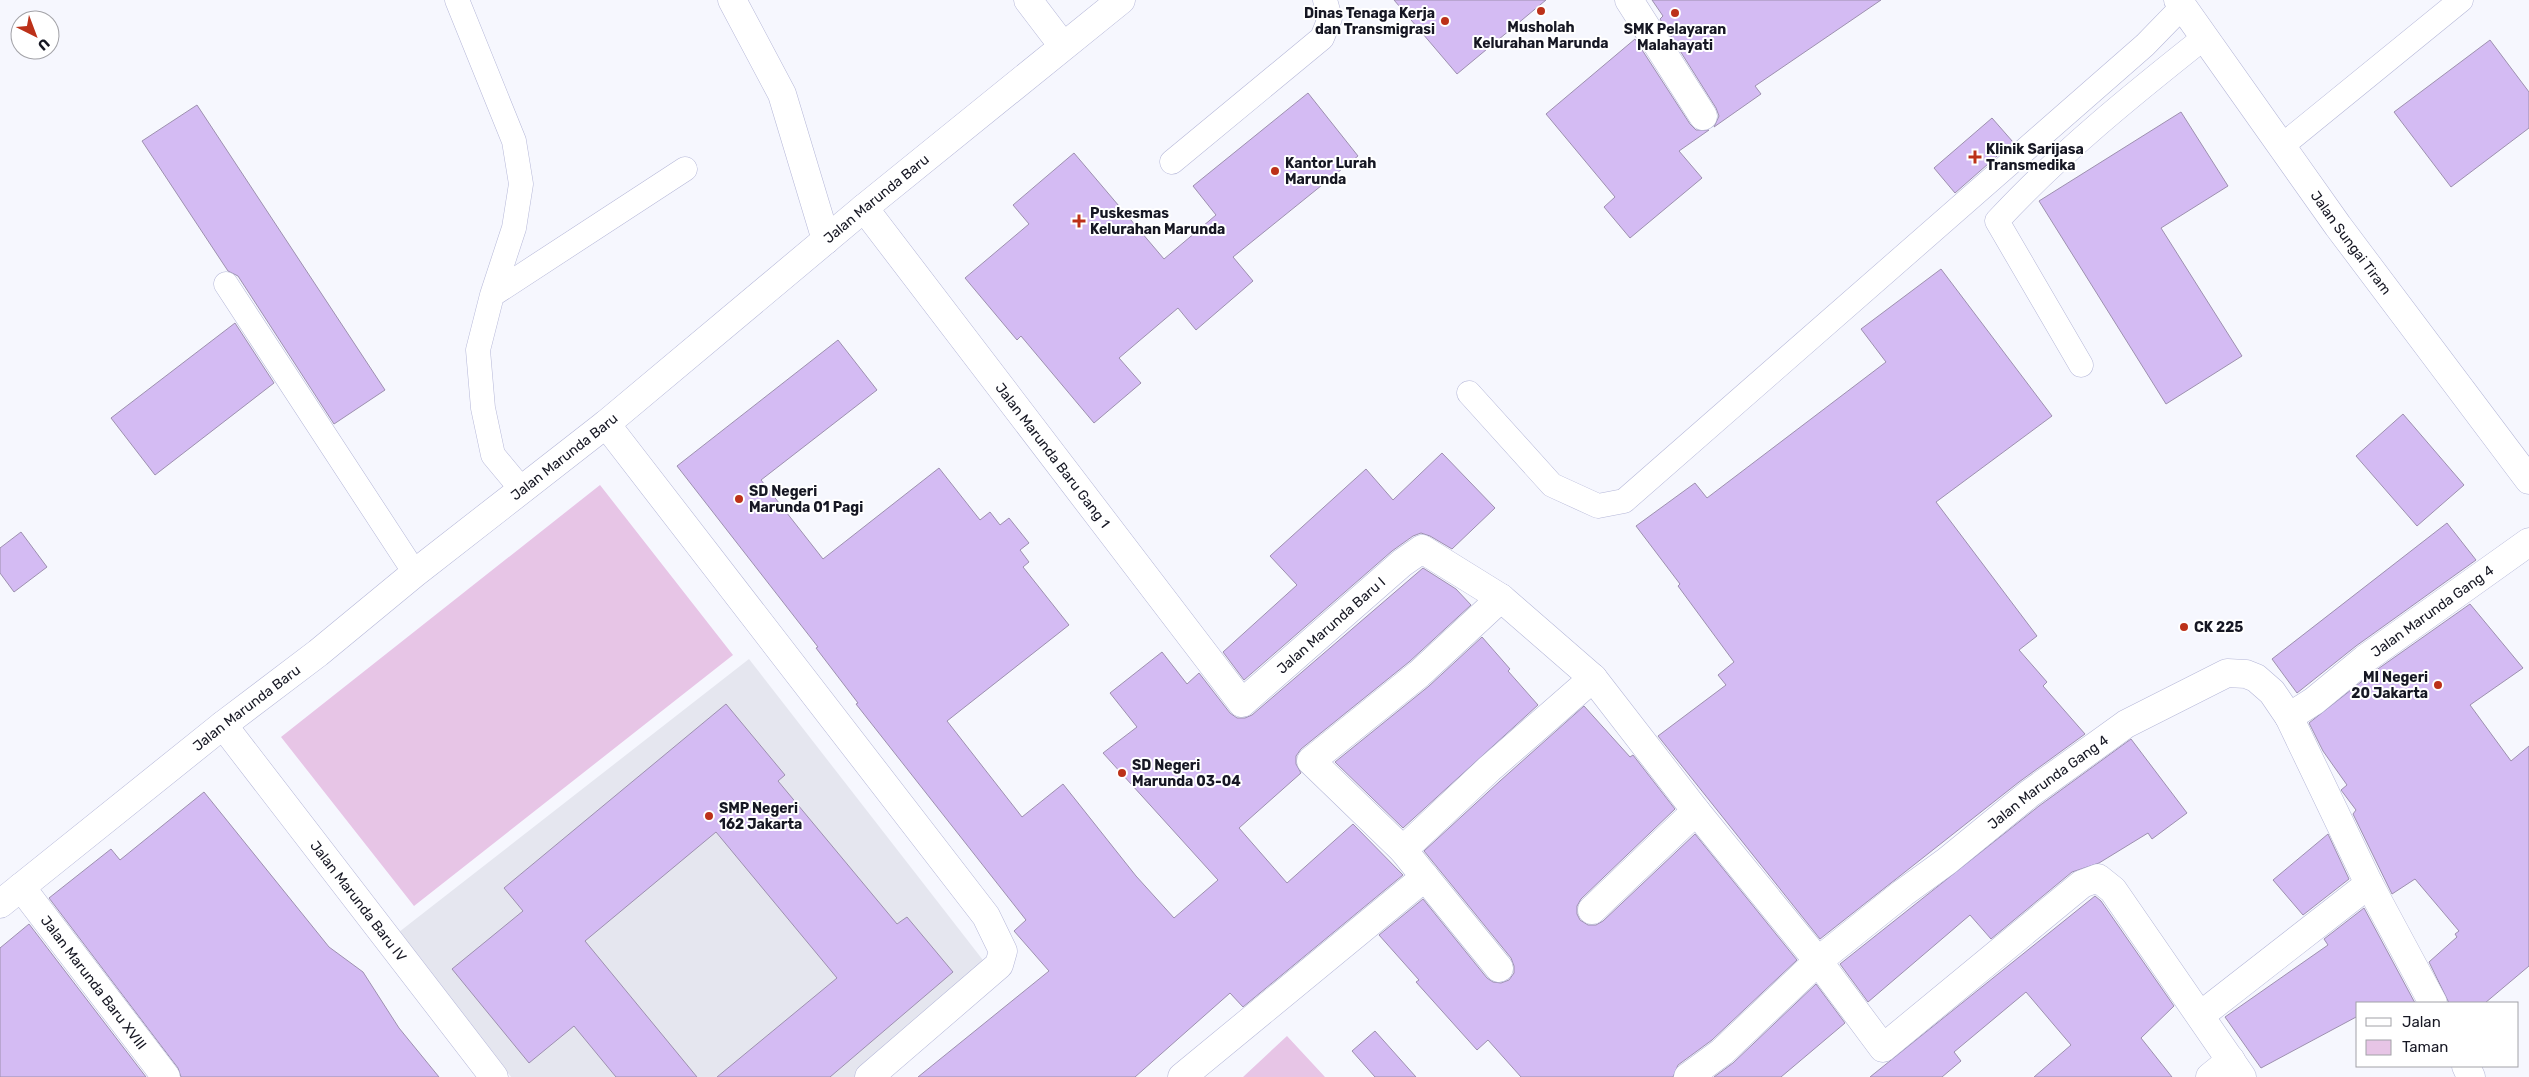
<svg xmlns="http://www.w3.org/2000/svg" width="2529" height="1077" font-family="Rubik,sans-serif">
<rect width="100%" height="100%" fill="#f6f7fe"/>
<!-- built -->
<path fill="#e5e6ef" d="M 749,659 L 993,973 L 858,1077 L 511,1077 L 399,932 Z"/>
<!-- green -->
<path fill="#e7c5e6" d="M 600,485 L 733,655 L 414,906 L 281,737 Z
M 1287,1036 L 1325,1077 L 1243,1077 Z"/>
<!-- building -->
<path fill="#d4bbf3" stroke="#9d90af" d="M 1394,0 L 1546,0 L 1457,74 Z
M 1652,0 L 1881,0 L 1755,86 L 1761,94 L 1714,127 L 1719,116 L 1716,108 L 1660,19 L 1663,16 Z
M 1635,39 L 1690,124 L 1696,130 L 1709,130 L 1679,151 L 1702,178 L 1630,238 L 1604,207 L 1615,197 L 1546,114 Z
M 2490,40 L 2529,92 L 2529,128 L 2451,187 L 2394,112 Z
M 1308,93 L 1358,156 L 1233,257 L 1253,281 L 1196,330 L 1178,308 L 1119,358 L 1141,383 L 1094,423 L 1021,336 L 1017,340 L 965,278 L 1029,224 L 1013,205 L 1074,153 L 1164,259 L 1216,215 L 1193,186 Z
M 197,105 L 385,390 L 334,424 L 238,276 L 228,271 L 142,141 Z
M 2181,112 L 2228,186 L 2161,228 L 2242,356 L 2166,404 L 2039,201 Z
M 1992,118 L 2013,142 L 1955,193 L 1934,168 Z
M 1941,269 L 2052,416 L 1936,502 L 2037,636 L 2019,650 L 2047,682 L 2043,686 L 2085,734 L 2019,782 L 1820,939 L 1658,736 L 1726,685 L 1718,675 L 1734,662 L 1678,586 L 1680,584 L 1636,526 L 1695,483 L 1707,498 L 1886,362 L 1861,329 Z
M 235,323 L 274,383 L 155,475 L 111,418 Z
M 838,340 L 877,390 L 761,480 L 823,559 L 939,468 L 980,520 L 990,512 L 1000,525 L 1009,518 L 1029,543 L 1020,550 L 1029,562 L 1023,567 L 1069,625 L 947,721 L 1022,817 L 1063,784 L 1136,876 L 1174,918 L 1218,880 L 1103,753 L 1137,727 L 1110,693 L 1162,652 L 1187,684 L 1199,673 L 1230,713 L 1237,718 L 1245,718 L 1252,715 L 1423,568 L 1456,589 L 1471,605 L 1409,662 L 1301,749 L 1296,756 L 1296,764 L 1301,773 L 1239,828 L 1287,883 L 1353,824 L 1403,875 L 1243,1007 L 1230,993 L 1135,1077 L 918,1077 L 1049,971 L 1014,931 L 1026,920 L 856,704 L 858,703 L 816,648 L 818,647 L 677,466 Z
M 2403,414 L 2464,485 L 2417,526 L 2356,456 Z
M 1442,453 L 1495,508 L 1452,549 L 1430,536 L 1421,533 L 1413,536 L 1392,551 L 1244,680 L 1223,652 L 1297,585 L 1270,556 L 1366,469 L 1393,500 Z
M 2447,523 L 2476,560 L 2356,646 L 2297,693 L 2272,659 Z
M 21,532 L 47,567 L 14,592 L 0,573 L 0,548 Z
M 2470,604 L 2523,668 L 2470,705 L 2511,761 L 2529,746 L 2529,966 L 2485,1003 L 2449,1003 L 2429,962 L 2457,937 L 2455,934 L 2459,931 L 2415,879 L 2392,894 L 2353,814 L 2356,810 L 2341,790 L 2347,785 L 2323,751 L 2309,723 L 2375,671 Z
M 1482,637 L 1510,669 L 1508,671 L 1538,705 L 1403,828 L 1335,762 L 1429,686 Z
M 726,704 L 785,775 L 778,781 L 897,924 L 907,917 L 953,972 L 830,1077 L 717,1077 L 837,978 L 716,832 L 585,941 L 697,1077 L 616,1077 L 574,1026 L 529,1063 L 452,969 L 523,911 L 504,888 Z
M 1584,706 L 1630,757 L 1633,755 L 1675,809 L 1581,899 L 1577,906 L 1577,914 L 1580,920 L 1588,925 L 1596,925 L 1603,921 L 1695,834 L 1797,960 L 1712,1040 L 1678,1065 L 1673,1077 L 1521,1077 L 1488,1040 L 1477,1050 L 1416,982 L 1419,980 L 1379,935 L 1423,899 L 1487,978 L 1493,982 L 1501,983 L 1509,980 L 1514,973 L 1514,966 L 1511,958 L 1424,851 L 1500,781 Z
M 2131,739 L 2187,813 L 2152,839 L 2148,833 L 2099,863 L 2072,872 L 1991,939 L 1970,915 L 1868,1002 L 1840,964 L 2039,806 Z
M 204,792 L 329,947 L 363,972 L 399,1028 L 439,1077 L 181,1077 L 178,1068 L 49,898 L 111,849 L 120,860 Z
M 2328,834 L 2349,879 L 2303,915 L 2273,880 Z
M 2095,896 L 2101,901 L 2174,1006 L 2141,1038 L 2172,1077 L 2034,1077 L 2071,1045 L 2026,992 L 1954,1052 L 1961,1061 L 1942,1077 L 1870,1077 Z
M 2364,908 L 2415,1003 L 2358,1003 L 2358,1016 L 2261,1068 L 2225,1017 L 2328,945 L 2324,939 Z
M 29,924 L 146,1077 L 0,1077 L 0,948 Z
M 1816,984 L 1845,1023 L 1781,1077 L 1714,1077 L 1733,1063 Z
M 1375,1031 L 1416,1077 L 1375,1077 L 1352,1051 Z"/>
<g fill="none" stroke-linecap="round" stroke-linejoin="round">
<!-- lane casing -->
<g stroke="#b5b7d8" stroke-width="25">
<path id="lane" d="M 457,0 L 514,141 L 521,184 L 514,228 L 492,295 L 478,350 L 483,408 L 493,455 L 522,490
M 2283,145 L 2461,0
M 1172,162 L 1322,38 L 1330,18 L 1325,0
M 226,284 L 415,573
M 492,295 L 685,169
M 2081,365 L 1997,221 C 2060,153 2133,94 2205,37
M 1469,393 L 1552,485 L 1598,506 L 1624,501 L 2145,45 L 2183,6"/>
</g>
<!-- street casing -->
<g stroke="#b5b7d8" stroke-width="29">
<g id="street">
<path d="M 732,0 L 782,94 L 826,240"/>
<path d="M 1028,0 L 1063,46"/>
<path d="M 1629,0 L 1703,116"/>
<path id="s1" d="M 864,208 L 1242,703 L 1402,563 L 1422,549 L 1501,598 L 1593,678 L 1696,811 L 1818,961 L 1883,1048 L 2082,884 L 2098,878 L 2113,890 L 2242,1077"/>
<path d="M 606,424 L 986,916 L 1003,951 L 999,965 L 869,1077"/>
<path id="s2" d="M 223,725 L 494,1077"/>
<path d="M 1403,850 L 1489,769 L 1593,678"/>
<path d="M 2369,884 L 2433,1003"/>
<path id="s3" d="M 21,887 L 166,1077"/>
<path id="s4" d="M 0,904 L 223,725 L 318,653 L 415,573 L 606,424 L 864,208 L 1121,0"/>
<path d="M 1592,910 L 1696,811"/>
<path d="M 1499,968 L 1403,850 L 1311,761 L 1419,674 L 1501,598"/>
<path d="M 2201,1015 L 2369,884 L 2289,717"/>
<path d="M 2466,1066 L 2471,1077"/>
<path d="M 1182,1077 L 1425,877"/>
<path id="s5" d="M 1688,1077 L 1722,1052 L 1818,961 L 1903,893 L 1947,861 L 2029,794 L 2126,724 L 2227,673 L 2246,674 L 2256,678 L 2272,692 L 2289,717 L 2314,701 L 2365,659 L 2529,542"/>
<path d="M 2210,1077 L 2231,1060"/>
</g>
</g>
<!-- secondary casing -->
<g stroke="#b5b7d8" stroke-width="29">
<g id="secondary">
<path id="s6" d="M 2178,0 L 2338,226 L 2529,480"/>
</g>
</g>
<!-- lane -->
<use href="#lane" stroke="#fff" stroke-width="24"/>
<!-- street -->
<use href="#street" stroke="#fff" stroke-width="28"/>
<!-- secondary -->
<use href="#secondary" stroke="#fff" stroke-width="28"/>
</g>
<!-- markers -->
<g fill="#bc3119" stroke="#fff" stroke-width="2">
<circle cx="1541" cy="11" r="5"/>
<circle cx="1675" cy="13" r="5"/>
<circle cx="1445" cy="21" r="5"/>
<path d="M1972.5 149.5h5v5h5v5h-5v5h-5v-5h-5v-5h5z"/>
<circle cx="1275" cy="171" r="5"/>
<path d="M1076.5 213.5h5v5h5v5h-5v5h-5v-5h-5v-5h5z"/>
<circle cx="739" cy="499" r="5"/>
<circle cx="2184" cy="627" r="5"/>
<circle cx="2438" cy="685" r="5"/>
<circle cx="1122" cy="773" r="5"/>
<circle cx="709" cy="816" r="5"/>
</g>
<g text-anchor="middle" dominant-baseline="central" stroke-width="4" stroke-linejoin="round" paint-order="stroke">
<!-- poi labels -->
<g font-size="14" font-weight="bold" fill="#161723" stroke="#fff" text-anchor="start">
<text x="1435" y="13" text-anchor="end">Dinas Tenaga Kerja<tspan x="1435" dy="16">dan Transmigrasi</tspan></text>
<text x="1541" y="27" text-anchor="middle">Musholah<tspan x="1541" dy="16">Kelurahan Marunda</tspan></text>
<text x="1675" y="29" text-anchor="middle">SMK Pelayaran<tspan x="1675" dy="16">Malahayati</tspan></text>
<text x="1986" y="149">Klinik Sarijasa<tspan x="1986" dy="16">Transmedika</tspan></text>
<text x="1285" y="163">Kantor Lurah<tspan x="1285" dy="16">Marunda</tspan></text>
<text x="1090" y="213">Puskesmas<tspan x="1090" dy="16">Kelurahan Marunda</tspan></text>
<text x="749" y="491">SD Negeri<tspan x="749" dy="16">Marunda 01 Pagi</tspan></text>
<text x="2194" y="627">CK 225</text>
<text x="2428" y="677" text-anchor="end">MI Negeri<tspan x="2428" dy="16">20 Jakarta</tspan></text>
<text x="1132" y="765">SD Negeri<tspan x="1132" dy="16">Marunda 03-04</tspan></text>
<text x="719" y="808">SMP Negeri<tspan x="719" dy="16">162 Jakarta</tspan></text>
</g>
<!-- street labels -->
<g font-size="14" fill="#161723" stroke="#fff">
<text stroke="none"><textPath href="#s4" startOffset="1125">Jalan Marunda Baru</textPath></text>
<text stroke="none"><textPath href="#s6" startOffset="298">Jalan Sungai Tiram</textPath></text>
<text stroke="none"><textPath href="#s4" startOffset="720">Jalan Marunda Baru</textPath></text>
<text stroke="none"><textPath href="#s1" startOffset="311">Jalan Marunda Baru Gang 1</textPath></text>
<text stroke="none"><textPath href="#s5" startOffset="936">Jalan Marunda Gang 4</textPath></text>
<text stroke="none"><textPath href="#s1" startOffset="741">Jalan Marunda Baru I</textPath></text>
<text stroke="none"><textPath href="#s4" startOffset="315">Jalan Marunda Baru</textPath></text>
<text stroke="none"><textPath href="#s5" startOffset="466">Jalan Marunda Gang 4</textPath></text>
<text stroke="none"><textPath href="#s2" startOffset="222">Jalan Marunda Baru IV</textPath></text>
<text stroke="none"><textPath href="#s3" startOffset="120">Jalan Marunda Baru XVIII</textPath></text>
</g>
</g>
<!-- legend -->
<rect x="2356" y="1002" width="162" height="65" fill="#ffffff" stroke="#a2a2a7"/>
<rect x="2366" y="1018" width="25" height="8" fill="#ffffff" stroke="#a2a2a7"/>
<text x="2402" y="1027" font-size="15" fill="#161723">Jalan</text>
<rect x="2366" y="1040" width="25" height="15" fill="#e7c5e6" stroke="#a2a2a7"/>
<text x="2402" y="1052" font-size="15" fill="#161723">Taman</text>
<!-- north arrow -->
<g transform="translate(35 35) rotate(138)"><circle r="24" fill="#ffffff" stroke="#a2a2a7"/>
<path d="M0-4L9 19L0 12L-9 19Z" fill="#bc3119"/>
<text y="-8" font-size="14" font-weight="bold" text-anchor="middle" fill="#161723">U</text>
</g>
</svg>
